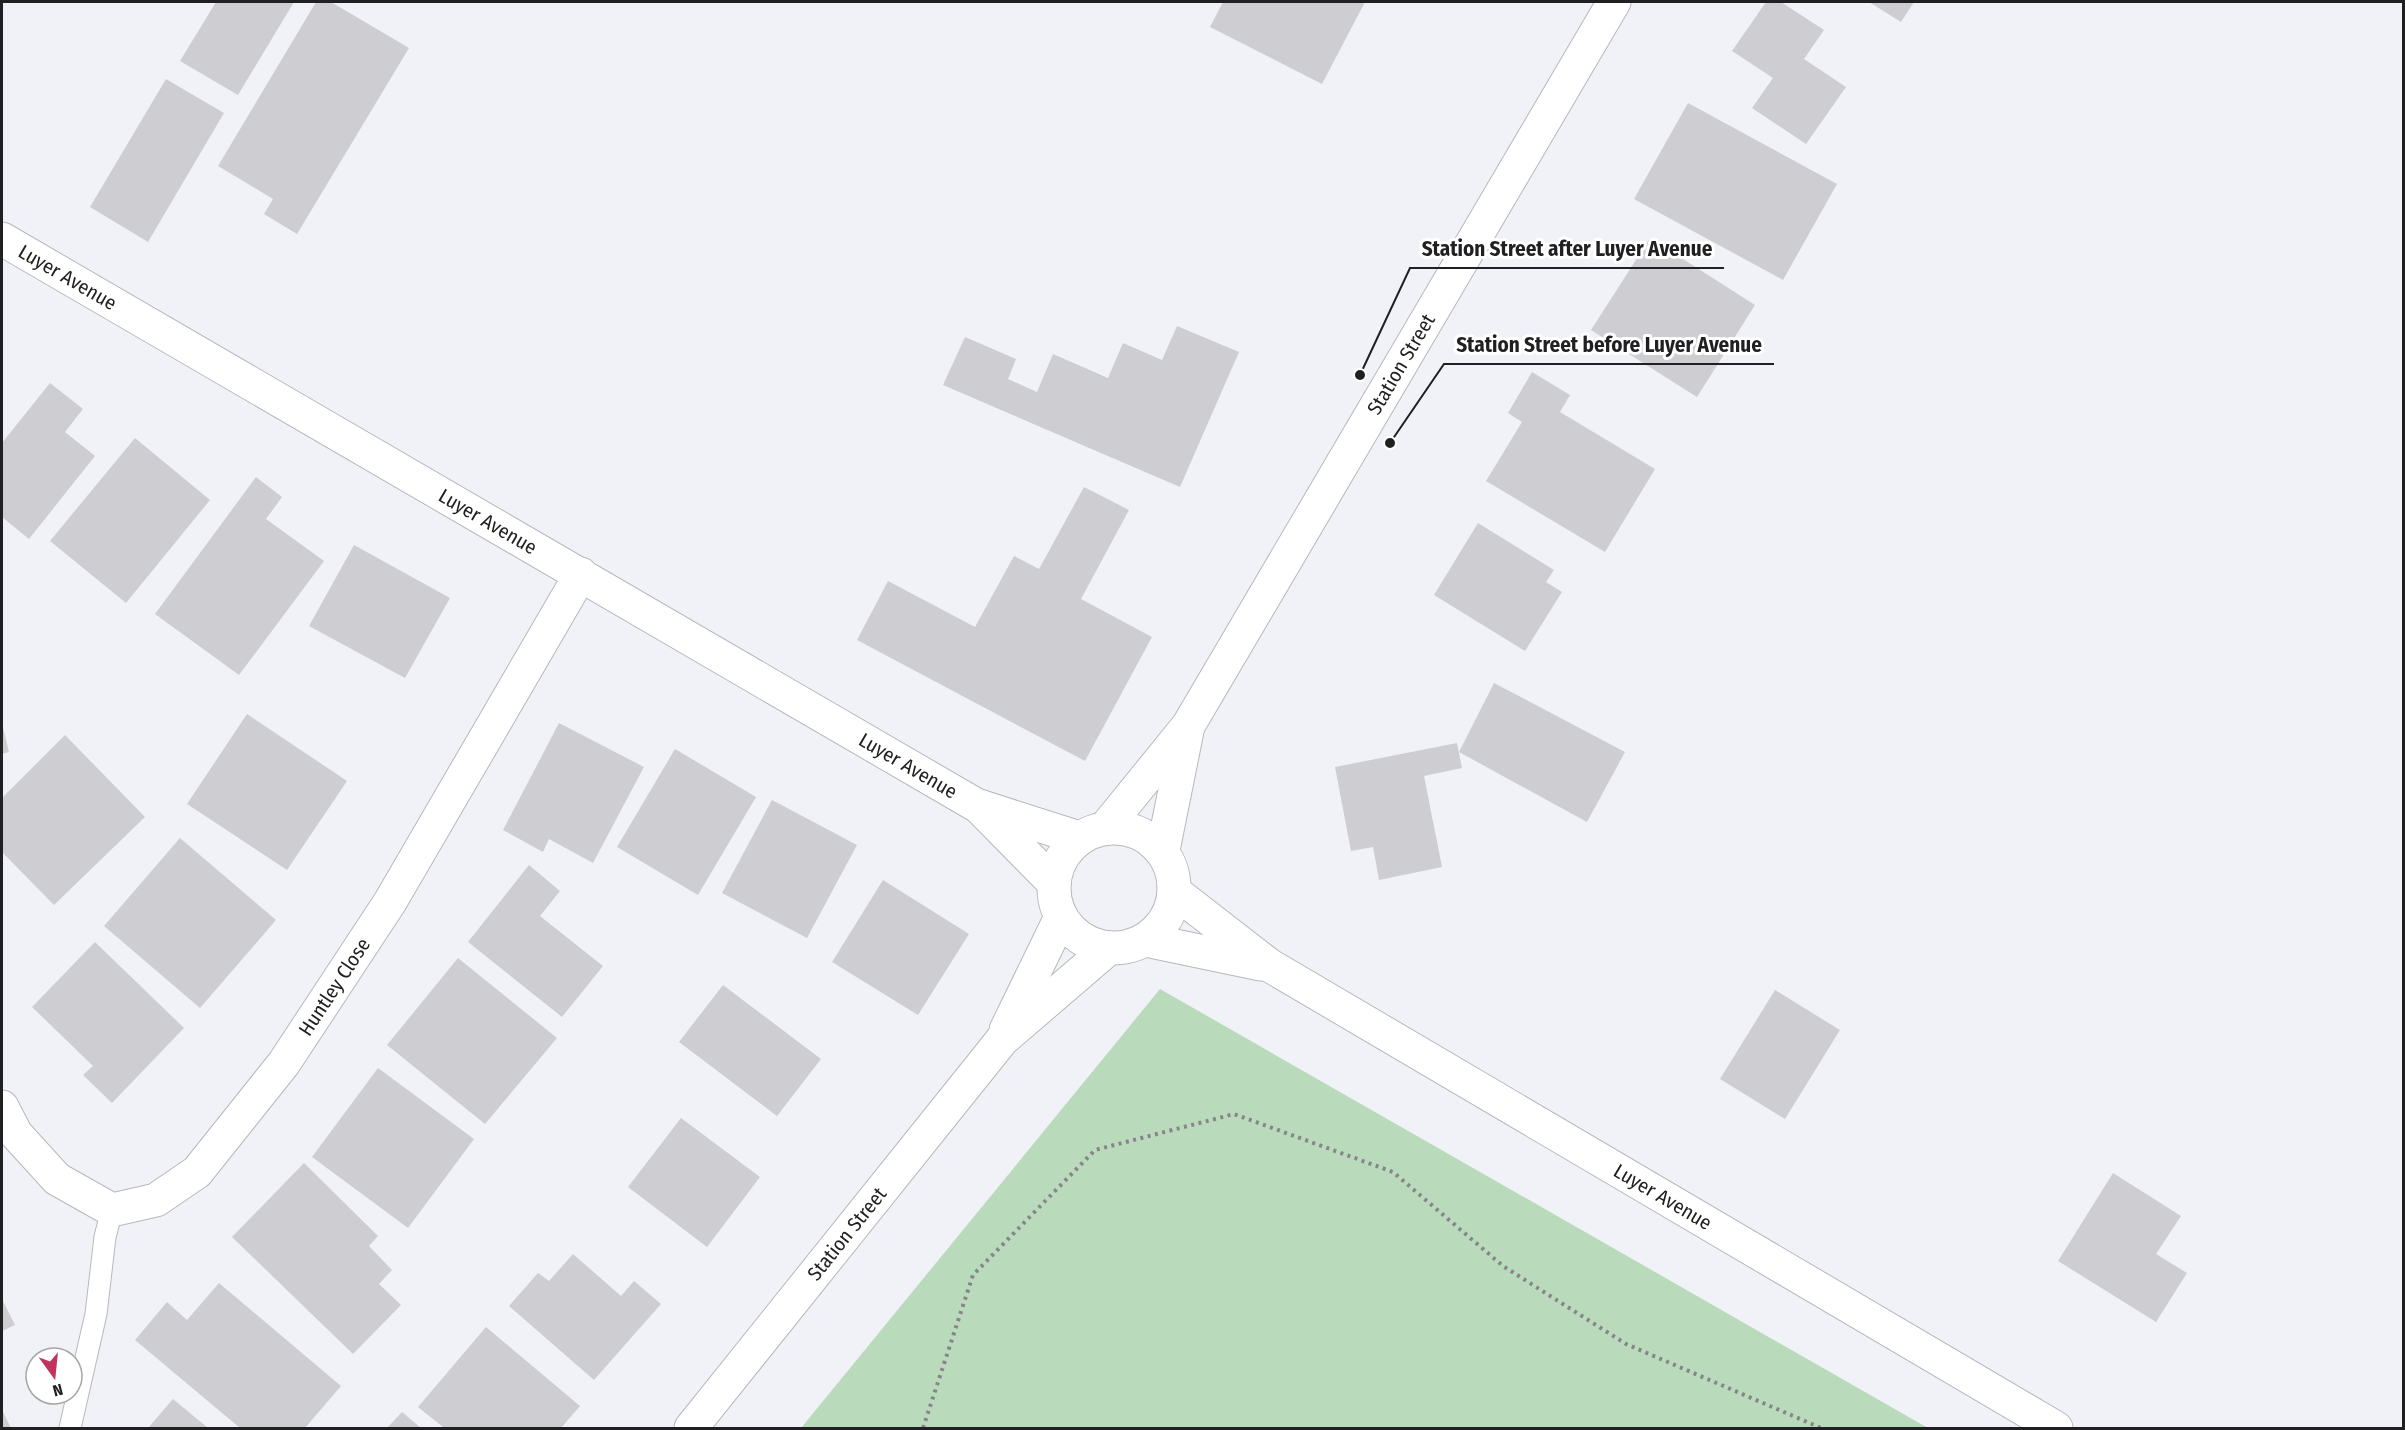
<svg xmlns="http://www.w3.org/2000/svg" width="2405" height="1430" font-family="'Fira Sans Condensed',sans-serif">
<rect width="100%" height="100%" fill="#f1f2f7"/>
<!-- green -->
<path fill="#badbbb" d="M 1160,989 L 1928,1428 L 801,1428 Z"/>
<!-- building -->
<path fill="#cdcdd2" d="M 216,2 L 294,2 L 238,95 L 180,61 Z
M 316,2 L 331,2 L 409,48 L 297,234 L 264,214 L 273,199 L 218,166 Z
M 1223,2 L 1365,2 L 1322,84 L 1210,27 Z
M 1766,2 L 1781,2 L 1824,30 L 1804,59 L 1846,87 L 1806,144 L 1752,108 L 1773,78 L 1732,51 Z
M 1869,2 L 1914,2 L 1901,22 Z
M 166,79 L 224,113 L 148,242 L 90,207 Z
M 1688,103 L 1837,184 L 1783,280 L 1634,199 Z
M 1650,238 L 1755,305 L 1697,397 L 1591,330 Z
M 1177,326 L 1239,352 L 1180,487 L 943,385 L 965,337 L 1016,359 L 1008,379 L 1037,392 L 1053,354 L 1108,378 L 1123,343 L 1162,360 Z
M 1532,372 L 1570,395 L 1560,412 L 1655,469 L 1605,552 L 1486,481 L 1522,422 L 1508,413 Z
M 50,383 L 83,409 L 65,432 L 95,456 L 29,539 L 2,517 L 2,443 Z
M 135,438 L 210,500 L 126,603 L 50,541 Z
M 256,477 L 282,497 L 266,519 L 324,561 L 239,675 L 155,614 Z
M 1084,487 L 1129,510 L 1081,599 L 1152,637 L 1085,761 L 857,640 L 888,581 L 975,627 L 1014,556 L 1039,569 Z
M 1478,523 L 1554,570 L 1546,582 L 1562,592 L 1525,651 L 1434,595 Z
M 354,545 L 450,598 L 405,678 L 309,626 Z
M 1494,683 L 1625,752 L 1587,822 L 1459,752 Z
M 247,714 L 347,781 L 287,870 L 187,804 Z
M 2,723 L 9,752 L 2,754 Z
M 559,723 L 644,767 L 593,863 L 549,839 L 543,852 L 503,830 Z
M 65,735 L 145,817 L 54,905 L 2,852 L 2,798 Z
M 1457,743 L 1462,768 L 1424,776 L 1442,867 L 1379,880 L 1373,847 L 1351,851 L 1335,767 Z
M 675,749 L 756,797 L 698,895 L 617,847 Z
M 772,800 L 857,845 L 807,938 L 722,893 Z
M 180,838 L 276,920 L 200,1008 L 104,926 Z
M 529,865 L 560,891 L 540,916 L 603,966 L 562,1017 L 468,942 Z
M 883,880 L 969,934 L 918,1015 L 832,962 Z
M 95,942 L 184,1028 L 112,1103 L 83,1075 L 93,1066 L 32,1007 Z
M 458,958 L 557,1038 L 485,1124 L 387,1045 Z
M 723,985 L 821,1059 L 777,1116 L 679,1042 Z
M 1775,990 L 1840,1030 L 1785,1119 L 1720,1079 Z
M 378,1068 L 474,1139 L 408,1228 L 312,1157 Z
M 681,1118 L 760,1177 L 707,1247 L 628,1187 Z
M 304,1163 L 378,1236 L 369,1246 L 392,1270 L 379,1284 L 401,1305 L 353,1354 L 232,1237 Z
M 2113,1173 L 2181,1216 L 2156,1254 L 2187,1273 L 2156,1322 L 2058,1261 Z
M 573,1254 L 621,1296 L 634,1281 L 661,1304 L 594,1380 L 509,1306 L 538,1273 L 549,1281 Z
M 219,1283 L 341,1386 L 305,1428 L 240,1428 L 135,1340 L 167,1302 L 187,1320 Z
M 2,1299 L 15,1325 L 2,1331 Z
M 486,1327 L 580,1406 L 561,1428 L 444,1428 L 418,1407 Z
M 173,1399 L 208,1428 L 148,1428 Z
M 2,1410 L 11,1428 L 2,1428 Z
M 402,1412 L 421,1428 L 387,1428 Z"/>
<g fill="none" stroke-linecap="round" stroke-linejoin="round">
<!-- lane casing -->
<g stroke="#b7b8bd" stroke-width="23">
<path id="lane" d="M 70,1428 L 96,1314 L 105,1237 L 112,1210"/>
</g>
<!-- street casing -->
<g stroke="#b7b8bd" stroke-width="35">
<g id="street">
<path id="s1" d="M 2,1107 L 16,1134 L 57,1179 L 112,1210 L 156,1200 L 197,1172 L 284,1063 L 390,902 L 581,574"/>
</g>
</g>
<!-- secondary casing -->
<g stroke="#b7b8bd" stroke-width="35">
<g id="secondary">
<path id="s2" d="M 2,239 L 976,805 L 1079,838"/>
<path d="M 980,808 L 1054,883"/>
<path id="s3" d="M 1106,827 L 1188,726 L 1614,2"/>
<circle cx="1114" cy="888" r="60"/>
<path d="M 1163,850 L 1187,731"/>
<path id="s4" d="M 1175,892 L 1269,965 L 2056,1428"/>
<path d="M 1146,940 L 1261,964"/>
<path d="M 1006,1030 L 1061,917"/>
<path id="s5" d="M 691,1428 L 1002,1040 L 1109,948"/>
</g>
</g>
<!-- path -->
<path stroke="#86868a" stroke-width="4" stroke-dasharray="3 4.5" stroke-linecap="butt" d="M 923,1428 L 973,1275 L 1095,1150 L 1234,1114 L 1393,1172 L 1503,1266 L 1626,1344 L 1821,1428"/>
<!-- lane -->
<use href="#lane" stroke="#fff" stroke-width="21"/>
<!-- street -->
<use href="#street" stroke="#fff" stroke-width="33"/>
<!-- secondary -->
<use href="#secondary" stroke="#fff" stroke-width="33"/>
</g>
<g text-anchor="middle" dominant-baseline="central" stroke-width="6" stroke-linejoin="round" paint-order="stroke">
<!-- street labels -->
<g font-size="20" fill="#202022" stroke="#fff">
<text stroke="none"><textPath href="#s2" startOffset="76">Luyer Avenue</textPath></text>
<text stroke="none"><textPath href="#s3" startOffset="550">Station Street</textPath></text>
<text stroke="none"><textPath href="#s2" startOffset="562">Luyer Avenue</textPath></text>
<text stroke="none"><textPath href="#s2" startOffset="1048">Luyer Avenue</textPath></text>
<text stroke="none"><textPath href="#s1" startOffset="480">Huntley Close</textPath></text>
<text stroke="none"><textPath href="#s4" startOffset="576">Luyer Avenue</textPath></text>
<text stroke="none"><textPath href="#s5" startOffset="249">Station Street</textPath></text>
</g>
</g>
<!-- callouts -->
<path fill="none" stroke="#202022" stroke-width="2" d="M1360 375L1410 268H1724M1390 443L1444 364H1774"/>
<g fill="#202022" stroke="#fff" stroke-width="2">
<circle cx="1360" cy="375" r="6"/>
<circle cx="1390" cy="443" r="6"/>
</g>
<g font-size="21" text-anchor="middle" font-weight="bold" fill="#202022" stroke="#fff" stroke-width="6" stroke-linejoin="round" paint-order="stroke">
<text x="1567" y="256">Station Street after Luyer Avenue</text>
<text x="1609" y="352">Station Street before Luyer Avenue</text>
</g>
<!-- border -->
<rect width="2405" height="1430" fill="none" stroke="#202022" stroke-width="6"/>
<!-- north arrow -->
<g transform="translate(54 1376) rotate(165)"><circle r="28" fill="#ffffff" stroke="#a6a6a7" stroke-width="1.5"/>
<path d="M0-4.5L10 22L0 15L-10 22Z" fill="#c1335c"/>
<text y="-9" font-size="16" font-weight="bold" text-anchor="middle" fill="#202022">N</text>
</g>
</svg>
